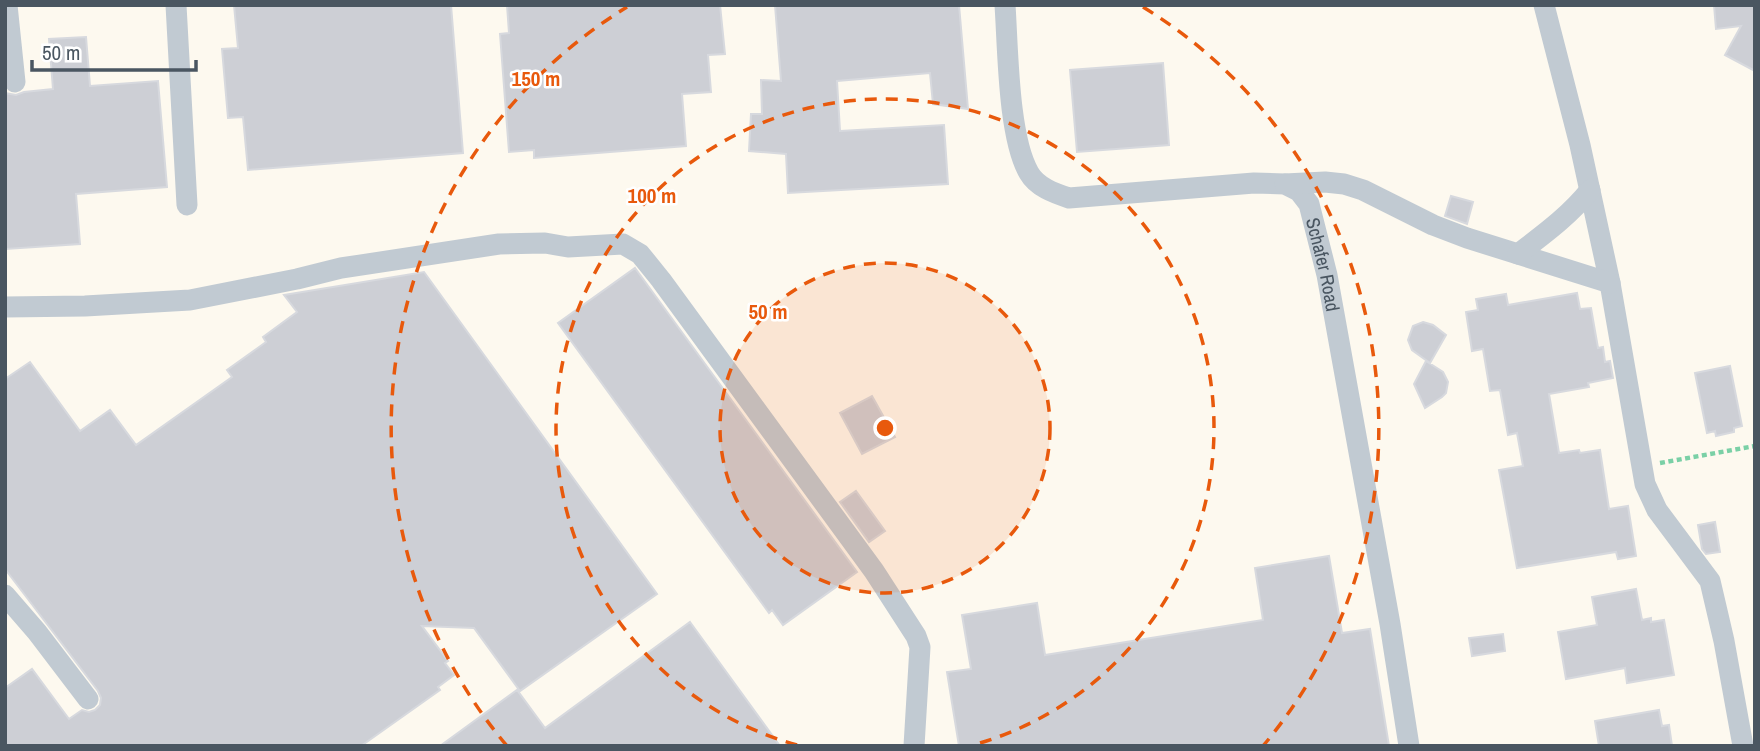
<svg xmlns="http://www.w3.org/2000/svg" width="1760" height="751" font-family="'Archivo Narrow',sans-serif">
<rect width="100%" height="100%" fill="#f5f3f3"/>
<!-- commercial -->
<path fill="#fdf9ef" d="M 5,5 L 1755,5 L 1755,746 L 5,746 Z"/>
<!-- building -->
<path fill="#cdcfd5" stroke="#d7d9de" stroke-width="2" d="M 234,5 L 451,5 L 463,153 L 248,170 L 243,117 L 228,118 L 222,49 L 238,48 Z
M 507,5 L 720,5 L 725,54 L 708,55 L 711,92 L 682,94 L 686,146 L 534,158 L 534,150 L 509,152 L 500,34 L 509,33 Z
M 775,5 L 959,5 L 968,109 L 933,104 L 930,73 L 837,81 L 840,131 L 944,125 L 948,184 L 788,193 L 786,154 L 749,151 L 751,114 L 762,114 L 761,80 L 781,81 Z
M 1714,5 L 1755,5 L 1755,71 L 1725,55 L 1741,26 L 1716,29 Z
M 86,37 L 90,86 L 158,81 L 167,187 L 76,194 L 80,244 L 6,249 L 5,93 L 16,95 L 24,92 L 53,89 L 49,39 Z
M 1163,63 L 1169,145 L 1077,152 L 1070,70 Z
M 1451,196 L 1473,202 L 1467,224 L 1445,216 Z
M 635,268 L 857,572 L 783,625 L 772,610 L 769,613 L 558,323 Z
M 424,272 L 657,594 L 520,691 L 474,628 L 422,626 L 448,661 L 445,663 L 454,675 L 438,687 L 440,690 L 361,746 L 5,746 L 5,688 L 32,669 L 69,719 L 82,710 L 89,712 L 95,710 L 100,705 L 101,698 L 98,691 L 5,569 L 5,379 L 30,362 L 80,431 L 110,410 L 136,445 L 232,377 L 227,370 L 266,342 L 263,337 L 297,312 L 284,295 Z
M 1577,293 L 1580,309 L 1591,308 L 1598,348 L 1603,347 L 1605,362 L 1610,361 L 1613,378 L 1588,383 L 1589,387 L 1549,394 L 1559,453 L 1579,450 L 1580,453 L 1600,450 L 1609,509 L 1628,506 L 1636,556 L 1618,559 L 1616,552 L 1517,568 L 1499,470 L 1523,466 L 1517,433 L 1508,435 L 1500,390 L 1490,391 L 1483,349 L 1472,351 L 1466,312 L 1478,310 L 1476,299 L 1506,294 L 1508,305 Z
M 1423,322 L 1433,325 L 1446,335 L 1430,363 L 1412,350 L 1408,340 L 1413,326 Z
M 1426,361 L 1443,372 L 1448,382 L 1446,393 L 1442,397 L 1425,408 L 1414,384 Z
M 1730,366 L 1742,426 L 1734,428 L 1734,432 L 1716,436 L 1715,431 L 1707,433 L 1695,373 Z
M 872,396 L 895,437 L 862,454 L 840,413 Z
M 856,491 L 885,531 L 869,542 L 840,502 Z
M 1715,522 L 1720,552 L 1706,554 L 1702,549 L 1698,525 Z
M 1329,556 L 1342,633 L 1370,629 L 1389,746 L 959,746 L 947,672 L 971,669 L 962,615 L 1037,603 L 1045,655 L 1263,620 L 1255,568 Z
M 1636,589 L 1642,620 L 1651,618 L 1651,622 L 1664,620 L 1674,675 L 1627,683 L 1625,668 L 1566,679 L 1558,632 L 1597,625 L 1592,597 Z
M 690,622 L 780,746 L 440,746 L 517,690 L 545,728 Z
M 1503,634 L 1505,651 L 1472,656 L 1469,638 Z
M 1659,710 L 1662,726 L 1669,725 L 1672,746 L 1599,746 L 1595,721 Z"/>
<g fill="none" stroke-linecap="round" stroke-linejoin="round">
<!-- path -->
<path stroke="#7ad0a6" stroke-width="4.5" stroke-dasharray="5 3.5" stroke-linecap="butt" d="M 1660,463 L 1755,446"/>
<!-- minor -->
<g stroke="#c1cad2" stroke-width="21">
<path d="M 7,5 L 15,82"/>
<path d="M 176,5 L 187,205"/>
<path id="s1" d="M 1005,5 C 1008,48 1008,137 1029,173 C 1037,187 1054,193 1069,198 L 1254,183 L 1285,184 L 1299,191 L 1309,204 L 1327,275 L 1390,624 L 1409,746"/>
<path d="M 1544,5 L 1580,145 L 1610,283 L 1645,484 L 1657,510 L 1710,581 L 1724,641 L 1743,746"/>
<path d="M 1285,184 L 1325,182 L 1344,184 L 1363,190 L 1433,225 L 1467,238 L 1610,283"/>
<path d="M 1518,254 C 1544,234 1569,216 1590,190"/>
<path d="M 5,307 L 85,306 L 190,300 L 297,279 L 341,268 L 499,244 L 545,243 L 568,247 L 623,244 L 640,254 L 661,280 L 874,571 L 916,636 L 920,647 L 914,746"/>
<path d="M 5,595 L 37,632 L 88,699"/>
</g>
</g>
<!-- distance rings -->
<circle cx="885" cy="428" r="165" fill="#e8590c" fill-opacity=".12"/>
<g fill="none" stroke="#e8590c" stroke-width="3.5" stroke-dasharray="12 9">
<circle cx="885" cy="428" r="165"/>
<path d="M797 745A329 329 0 1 1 973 745"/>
<path d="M507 746A494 494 0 0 1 627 7M1143 7A494 494 0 0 1 1263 746"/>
</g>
<g text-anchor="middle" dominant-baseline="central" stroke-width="5" stroke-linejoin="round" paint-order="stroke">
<!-- street labels -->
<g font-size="19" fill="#4a5661" stroke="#fff">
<text stroke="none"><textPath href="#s1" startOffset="530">Schafer Road</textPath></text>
</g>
</g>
<circle cx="885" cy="428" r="10" fill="#e8590c" stroke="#fff" stroke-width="3.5"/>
<g font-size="21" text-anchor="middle" font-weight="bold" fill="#e8590c" stroke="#fff" stroke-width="5" stroke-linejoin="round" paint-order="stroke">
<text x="536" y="86">150 m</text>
<text x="652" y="203">100 m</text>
<text x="768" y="319">50 m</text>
</g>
<!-- border -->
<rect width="1760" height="751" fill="none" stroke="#4a5661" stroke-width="14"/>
<!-- scale -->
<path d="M32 60v10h164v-10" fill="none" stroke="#4a5661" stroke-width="3.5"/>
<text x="42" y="60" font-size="21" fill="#4a5661" stroke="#ffffff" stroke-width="5" paint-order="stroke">50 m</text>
</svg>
